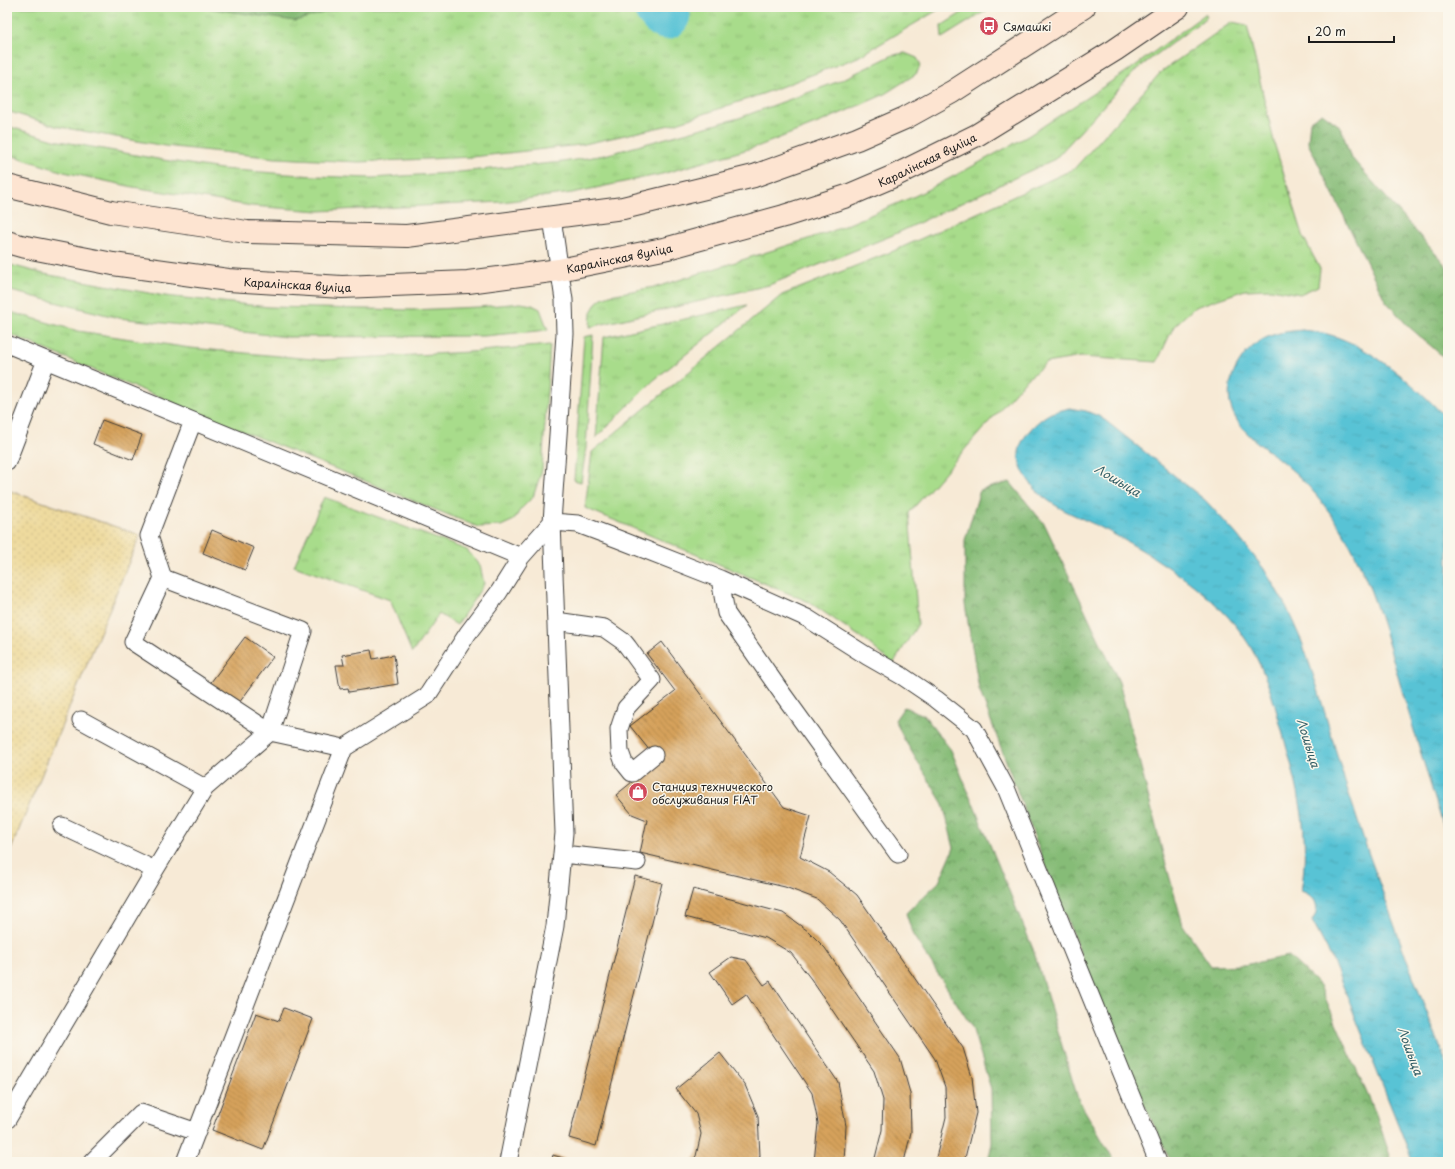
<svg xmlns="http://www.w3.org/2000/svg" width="1455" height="1169" font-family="'Playpen Sans',sans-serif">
<defs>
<pattern id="grass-tufts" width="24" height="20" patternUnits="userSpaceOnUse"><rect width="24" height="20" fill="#a8dc8b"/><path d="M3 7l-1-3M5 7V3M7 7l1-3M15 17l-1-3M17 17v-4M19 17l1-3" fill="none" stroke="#90bc77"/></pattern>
<pattern id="forest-crowns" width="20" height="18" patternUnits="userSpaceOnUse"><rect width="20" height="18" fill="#86bc77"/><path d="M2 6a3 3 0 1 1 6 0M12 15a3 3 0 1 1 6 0" fill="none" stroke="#6d9861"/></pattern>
<pattern id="sand-dots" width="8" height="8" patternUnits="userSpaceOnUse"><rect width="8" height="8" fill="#eeda9e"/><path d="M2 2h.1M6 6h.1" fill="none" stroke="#ccba88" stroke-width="1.8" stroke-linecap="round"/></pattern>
<pattern id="water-ripples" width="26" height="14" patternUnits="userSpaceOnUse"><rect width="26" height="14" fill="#59c3d5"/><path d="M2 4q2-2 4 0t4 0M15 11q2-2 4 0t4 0" fill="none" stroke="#4da7b6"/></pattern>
<pattern id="building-back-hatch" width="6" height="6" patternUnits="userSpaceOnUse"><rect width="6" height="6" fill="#d6a25b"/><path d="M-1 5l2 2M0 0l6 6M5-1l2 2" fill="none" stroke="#ad834a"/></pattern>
</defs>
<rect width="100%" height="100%" fill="#fbf7ec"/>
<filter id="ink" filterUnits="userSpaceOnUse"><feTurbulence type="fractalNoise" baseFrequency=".025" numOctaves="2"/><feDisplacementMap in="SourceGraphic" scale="8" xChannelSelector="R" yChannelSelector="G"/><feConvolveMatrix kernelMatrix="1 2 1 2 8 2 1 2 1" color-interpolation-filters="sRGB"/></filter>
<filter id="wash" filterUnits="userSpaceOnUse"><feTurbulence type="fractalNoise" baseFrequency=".012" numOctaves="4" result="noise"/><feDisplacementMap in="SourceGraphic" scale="16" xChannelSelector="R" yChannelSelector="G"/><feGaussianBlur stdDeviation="0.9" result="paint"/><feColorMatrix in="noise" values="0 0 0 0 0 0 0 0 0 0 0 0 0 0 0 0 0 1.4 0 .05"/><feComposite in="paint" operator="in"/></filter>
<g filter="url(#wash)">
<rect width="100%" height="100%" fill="#f7ead6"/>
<!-- grass -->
<path fill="url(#grass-tufts)" stroke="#627c54" d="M 7,7 L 943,7 L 858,57 L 765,93 L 674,124 L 580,145 L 472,157 L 359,162 L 276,158 L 165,146 L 55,126 L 7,111 Z
M 971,7 L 992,7 L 942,38 L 941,26 Z
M 1205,14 L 1207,17 L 1137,69 L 1055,159 L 893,235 L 769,285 L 590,327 L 591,312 L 597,302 L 602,298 L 610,295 L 660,286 L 830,232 L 915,196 L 962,172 L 1028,136 L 1135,66 Z
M 1232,22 L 1247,25 L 1275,146 L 1304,238 L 1320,269 L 1318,286 L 1300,294 L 1271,289 L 1245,290 L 1195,307 L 1174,326 L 1157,362 L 1081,357 L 1046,363 L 1024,382 L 909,513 L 918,624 L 893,664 L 866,641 L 809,602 L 585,508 L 592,452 L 782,295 L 896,250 L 1074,169 L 1162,71 Z
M 905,53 L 917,58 L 921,65 L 916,74 L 883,95 L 823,121 L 759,146 L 662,174 L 572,193 L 502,202 L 319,211 L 252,206 L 133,187 L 64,172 L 7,154 L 7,126 L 54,140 L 163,160 L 221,169 L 314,176 L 372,178 L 449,173 L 563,162 L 605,155 L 739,118 L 837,82 L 893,55 Z
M 7,264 L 44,274 L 165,296 L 269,307 L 412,310 L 478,307 L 521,303 L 532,305 L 540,309 L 548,330 L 484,336 L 287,337 L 119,318 L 7,290 Z
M 747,305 L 654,380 L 596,438 L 604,337 Z
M 7,311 L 78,331 L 190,348 L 323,360 L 470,352 L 550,345 L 542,470 L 533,497 L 520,510 L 514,520 L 501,526 L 478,527 L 120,381 L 7,333 Z
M 593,335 L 586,448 L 581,482 L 574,480 L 584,337 Z
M 324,497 L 467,550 L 480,565 L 484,584 L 457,625 L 439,614 L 412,653 L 390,600 L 294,566 Z"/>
<!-- forest -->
<path fill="url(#forest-crowns)" stroke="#516c4a" d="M 200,7 L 344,7 L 295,21 Z
M 1322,113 L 1341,127 L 1350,156 L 1448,268 L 1448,361 L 1407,325 L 1385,300 L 1308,143 L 1310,121 Z
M 1010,482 L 1045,525 L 1119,682 L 1162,850 L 1183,925 L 1211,966 L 1244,965 L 1289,956 L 1320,986 L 1376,1114 L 1392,1162 L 1171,1162 L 1120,1052 L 1042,857 L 979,689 L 965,604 L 965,540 L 980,490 Z
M 904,707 L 924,715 L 951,750 L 1033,949 L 1078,1099 L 1115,1162 L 988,1162 L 992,1143 L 991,1089 L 972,1027 L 913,935 L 906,913 L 939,882 L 954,848 L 943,804 L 904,739 L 895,720 Z"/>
<!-- sand -->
<path fill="url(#sand-dots)" stroke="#857b5d" d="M 7,490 L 140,535 L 7,859 Z"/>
<!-- water -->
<path fill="url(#water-ripples)" stroke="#3a7078" d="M 1303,330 C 1311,331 1320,332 1327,334 C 1370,345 1419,388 1448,420 L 1448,841 C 1432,790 1416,738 1401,687 C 1382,623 1366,558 1324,505 C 1313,490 1300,477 1285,464 C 1265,447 1236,432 1230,403 C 1225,376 1245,346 1270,336 C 1280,332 1292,331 1303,330 Z
M 1069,408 L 1086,411 L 1101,417 L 1205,500 L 1237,535 L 1264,569 L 1286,606 L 1302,642 L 1317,686 L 1345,782 L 1367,849 L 1408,963 L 1448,1068 L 1448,1162 L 1413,1162 L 1339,976 L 1330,955 L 1312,921 C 1321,907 1316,896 1301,891 C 1311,832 1298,788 1282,731 C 1273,697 1263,663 1242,634 C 1216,598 1177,572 1140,549 C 1126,541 1112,533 1098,526 C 1073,514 1045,505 1029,481 C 1024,474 1020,466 1019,458 C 1017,440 1036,421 1051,413 C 1056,411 1064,410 1069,408 Z"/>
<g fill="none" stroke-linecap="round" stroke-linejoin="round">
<!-- river -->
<path stroke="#59c3d5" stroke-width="51" d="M 659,7 L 665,14"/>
</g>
<g id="blocks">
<!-- building -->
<path fill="url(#building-back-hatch)" d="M 102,420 L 142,435 L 133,460 L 93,444 Z
M 212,530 L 254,548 L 245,570 L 203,553 Z
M 245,637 L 273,657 L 236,707 L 208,686 Z
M 662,642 L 784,807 L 811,816 L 800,857 L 829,872 L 857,895 L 963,1048 L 972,1077 L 976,1113 L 964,1162 L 935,1162 L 946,1117 L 945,1087 L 935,1059 L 840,920 L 817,899 L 785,887 L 640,853 L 647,820 L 632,814 L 616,795 L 658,761 L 630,726 L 675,691 L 647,654 Z
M 371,650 L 373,659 L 394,655 L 398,684 L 349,692 L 348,688 L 340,689 L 336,665 L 344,665 L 342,655 Z
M 635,876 L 662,883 L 596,1146 L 569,1138 Z
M 693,889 L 783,913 L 808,931 L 825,948 L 900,1058 L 910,1093 L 911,1132 L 904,1162 L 874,1162 L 882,1130 L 883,1100 L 874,1071 L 811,979 L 791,953 L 766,938 L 685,917 Z
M 731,957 L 746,960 L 764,985 L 770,981 L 838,1082 L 846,1126 L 844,1162 L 814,1162 L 818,1123 L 812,1093 L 746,994 L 732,1004 L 710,972 Z
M 284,1008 L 313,1019 L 263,1150 L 212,1130 L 256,1013 L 279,1021 Z
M 720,1053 L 745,1085 L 758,1116 L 760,1156 L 757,1162 L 691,1162 L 696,1156 L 701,1134 L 696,1114 L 676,1089 Z
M 553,1155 L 576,1162 L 551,1162 Z"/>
</g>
</g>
<g filter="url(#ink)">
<use href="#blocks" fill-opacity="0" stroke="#3d3b38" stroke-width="1"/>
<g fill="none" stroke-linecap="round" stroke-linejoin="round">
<!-- service casing -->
<g stroke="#3d3b38" stroke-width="19">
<path id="service" d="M 7,344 L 521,557
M 7,462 L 46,360
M 163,578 L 303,631 L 270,732 L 133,642 Z
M 163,578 L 149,536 L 193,421
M 720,579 L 726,613 L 779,689 L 898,854
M 556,621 L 604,628 L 624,642 L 628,647 L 652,680 L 626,708 L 619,729 L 620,752 L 624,763 L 632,773 L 654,755
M 81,720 L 205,788
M 62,826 L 155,870
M 562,854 L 637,862
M 7,1120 L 155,870 L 205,788 L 270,732 L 344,748
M 92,1162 L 141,1113 L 197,1132
M 185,1162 L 344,748 L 427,696 L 468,633 L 499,592 L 521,557 L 552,522 L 578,524 L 618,539 L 720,579 L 807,618 L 867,656 L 902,676 L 936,699 L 974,729 L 1006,788 L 1158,1162
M 508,1162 L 555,926 L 564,833 L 552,522 L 565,334 L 564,300 L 552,218"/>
</g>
<!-- secondary casing -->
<g stroke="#3d3b38" stroke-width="24">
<g id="secondary">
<path d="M 7,186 L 111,212 L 247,232 L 407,236 L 623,208 L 754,176 L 857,139 L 905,118 L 952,92 L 1084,7"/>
<path id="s1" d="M 7,242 L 21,246 L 113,264 L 228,280 L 342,287 L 468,282 L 559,270 L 668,248 L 784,216 L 847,196 L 894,176 L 977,135 L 1115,50 L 1178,7"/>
</g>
</g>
<!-- service -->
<use href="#service" stroke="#fff" stroke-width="17"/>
<!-- secondary -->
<use href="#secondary" stroke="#fde4d1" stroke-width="22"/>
</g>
</g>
<!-- icons -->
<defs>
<g id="bus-disc" transform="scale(1)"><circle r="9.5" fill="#d1495b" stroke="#fbf7ec"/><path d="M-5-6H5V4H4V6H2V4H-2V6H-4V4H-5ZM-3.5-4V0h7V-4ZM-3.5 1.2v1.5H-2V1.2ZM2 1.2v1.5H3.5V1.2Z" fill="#fff"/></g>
<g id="shop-disc" transform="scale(1)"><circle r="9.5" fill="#d1495b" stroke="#fbf7ec"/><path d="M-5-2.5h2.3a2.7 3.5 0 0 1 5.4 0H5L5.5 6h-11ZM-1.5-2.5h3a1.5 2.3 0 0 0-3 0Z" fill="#fff"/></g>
</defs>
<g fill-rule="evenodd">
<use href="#bus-disc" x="989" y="26"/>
<use href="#shop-disc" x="638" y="792"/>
</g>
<g text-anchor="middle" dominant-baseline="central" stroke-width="3" stroke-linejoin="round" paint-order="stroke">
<!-- poi labels -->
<g font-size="11" fill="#1c1c1c" stroke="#fbf7ec" text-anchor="start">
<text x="1003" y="26">Сямашкі</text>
<text x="652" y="786">Станция технического<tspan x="652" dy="13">обслуживания FIAT</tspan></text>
</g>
<!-- street labels -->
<g font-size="11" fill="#1c1c1c" stroke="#fbf7ec">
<text stroke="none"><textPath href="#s1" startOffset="942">Каралінская вуліца</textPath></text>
<text stroke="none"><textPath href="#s1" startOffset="618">Каралінская вуліца</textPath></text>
<text stroke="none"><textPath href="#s1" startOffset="294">Каралінская вуліца</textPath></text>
</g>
<!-- water labels -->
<g font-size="12" font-style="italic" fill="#345f66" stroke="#fbf7ec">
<text transform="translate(1118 480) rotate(31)">Лошыца</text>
<text transform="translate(1309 743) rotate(73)">Лошыца</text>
<text transform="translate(1411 1051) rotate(70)">Лошыца</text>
</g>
</g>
<!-- margin -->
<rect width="1455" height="1169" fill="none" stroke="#fbf7ec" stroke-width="24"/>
<!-- scale -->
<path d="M1309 36v6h85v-6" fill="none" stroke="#1c1c1c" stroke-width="2"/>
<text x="1315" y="36" font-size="12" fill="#1c1c1c" stroke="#fbf7ec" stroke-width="3" paint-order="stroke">20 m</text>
</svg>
